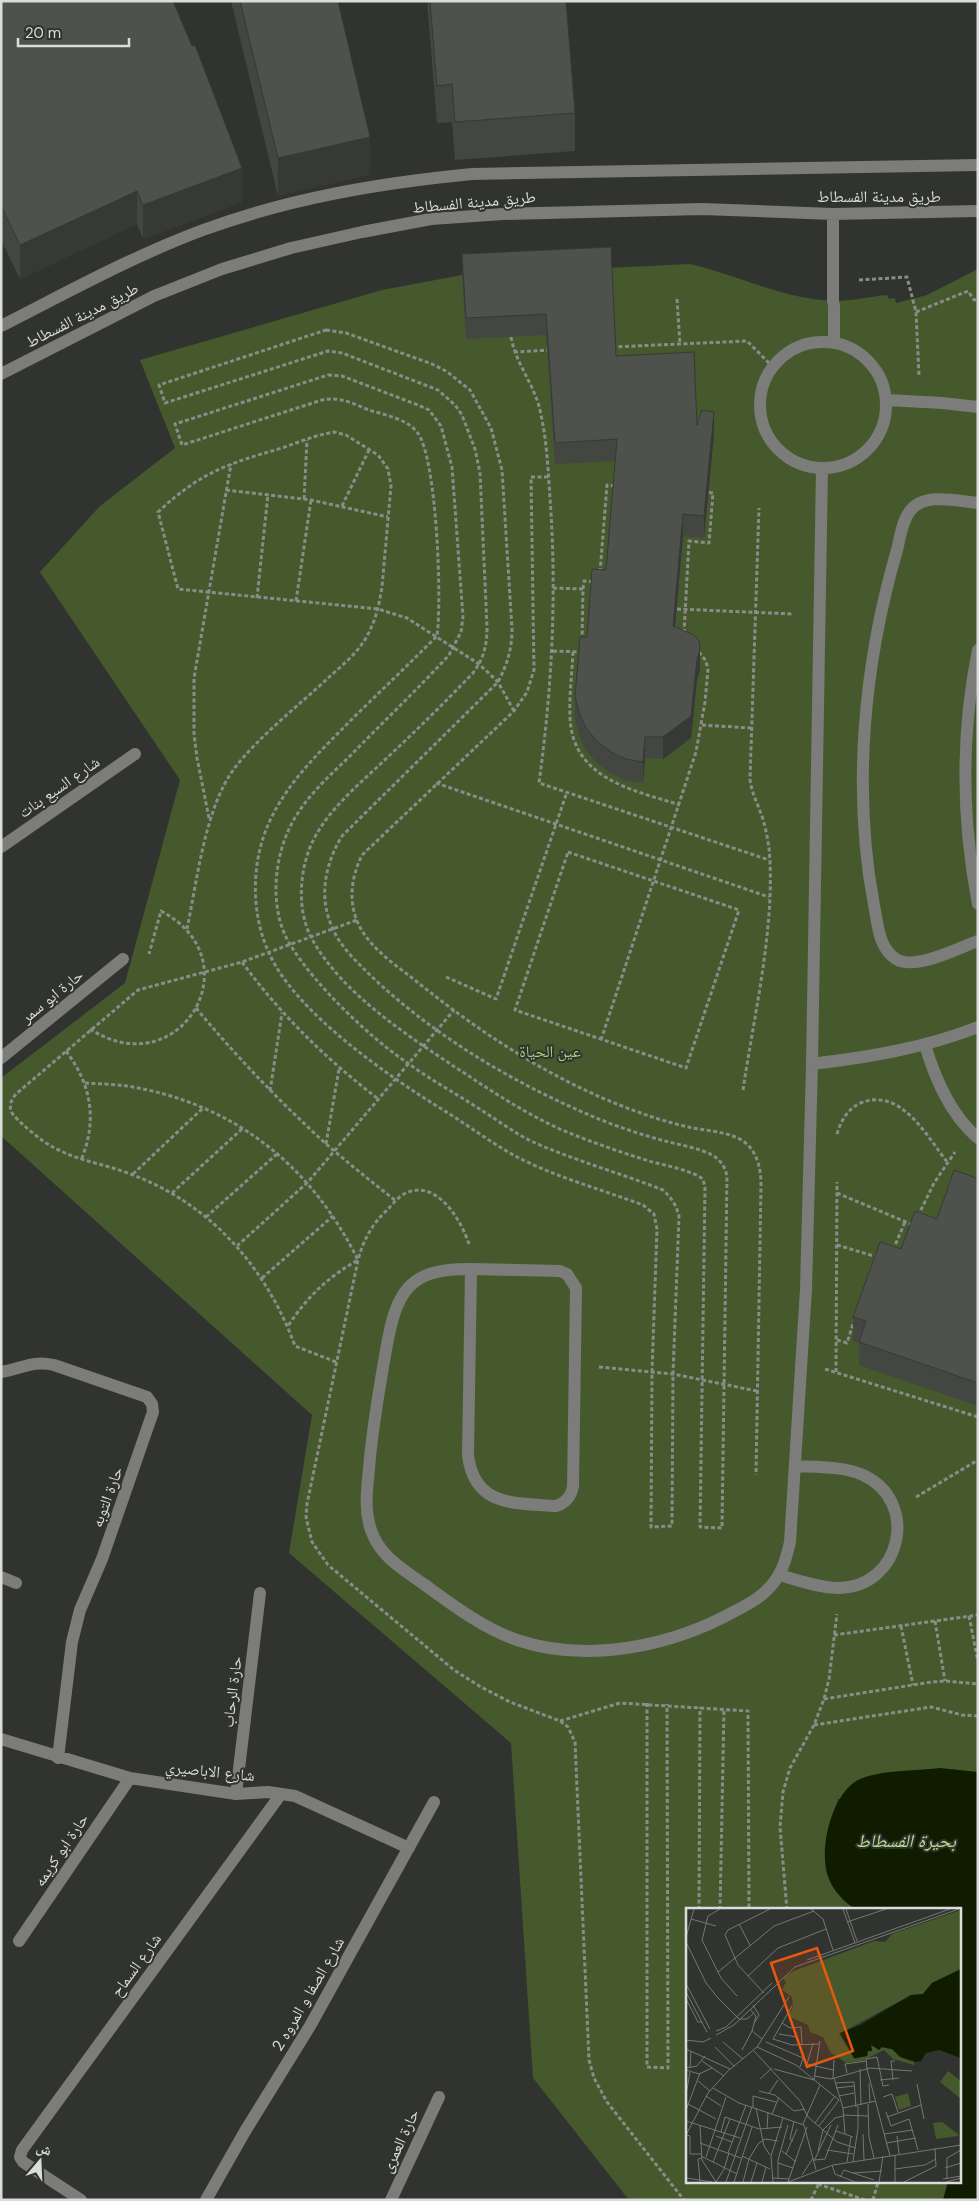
<svg xmlns="http://www.w3.org/2000/svg" width="979" height="2201" font-family="'DM Sans','Noto Naskh Arabic',sans-serif">
<rect width="100%" height="100%" fill="#313330"/>
<!-- green -->
<path fill="#45592c" d="M 690,264 C 738,275 783,299 833,301 C 851,301 869,297 887,295 L 889,299 L 895,298 L 896,303 L 927,295 L 978,269 L 978,1772 L 838,1799 L 826,1838 L 843,1900 L 856,1910 L 688,1910 L 688,2182 L 948,2182 L 943,2200 L 629,2200 L 533,2078 L 511,1743 L 289,1553 L 312,1415 L 1,1136 L 1,1078 L 125,983 L 180,780 L 40,572 L 100,506 L 175,448 L 140,360 L 382,290 L 462,275 Z"/>
<!-- water -->
<path fill="#0f1c00" d="M 940,1768 L 978,1772 L 978,2200 L 943,2200 L 948,2182 L 960,2182 L 960,1910 L 856,1910 C 844,1901 834,1892 829,1879 C 817,1852 832,1791 860,1779 C 881,1770 916,1771 940,1768 Z"/>
<g fill="none" stroke-linecap="round" stroke-linejoin="round">
<!-- path -->
<path stroke="#8a8c89" stroke-width="3" stroke-dasharray="4 2.5" stroke-linecap="butt" d="M 859,280 L 907,277 L 916,312 L 919,376
M 677,299 L 680,344
M 916,312 L 968,291 L 974,300 L 978,299
M 326,330 L 346,333 L 432,364 L 446,371 L 470,390 L 491,428 L 502,470 L 512,629 C 512,649 507,665 498,682 L 342,836 C 325,864 318,898 333,929 C 340,946 355,960 368,973 C 430,1033 508,1080 587,1114 C 612,1125 639,1134 665,1141 C 680,1145 699,1148 712,1155 C 721,1160 725,1167 727,1176 L 722,1528 L 700,1527 L 705,1188 L 703,1179 C 688,1169 666,1166 649,1161 C 620,1152 591,1142 562,1130 C 524,1113 490,1090 455,1067 C 405,1034 341,992 312,939 C 297,912 299,873 311,845 C 327,809 362,782 390,755 C 419,728 446,701 473,673 C 484,658 487,645 487,627 L 480,473 L 475,449 L 462,415 L 455,405 L 438,390 L 342,353 L 328,351 L 165,403 L 159,385 Z
M 511,337 C 516,365 536,386 541,415 C 547,442 548,470 550,498 C 557,594 552,688 539,783 L 769,860
M 612,347 L 747,341 L 773,367
M 514,352 L 551,350
M 328,375 L 342,376 L 418,405 L 429,410 L 441,426 L 452,467 L 463,617 L 461,632 L 449,655 C 417,690 382,723 349,757 C 328,777 304,799 291,825 C 273,860 269,912 291,946 C 316,986 370,1038 409,1064 C 431,1080 455,1093 478,1108 C 496,1119 514,1133 533,1142 C 576,1161 620,1173 663,1190 C 672,1198 676,1205 679,1216 L 673,1374 L 672,1526 L 651,1527 L 652,1371 L 657,1229 L 654,1214 L 643,1205 C 603,1190 562,1179 523,1160 C 495,1146 468,1125 440,1108 C 387,1075 295,1012 269,953 C 251,914 251,864 268,825 C 287,781 322,750 355,716 C 383,689 410,663 437,636 C 442,602 437,456 417,432 C 407,419 385,415 369,410 C 354,404 339,396 322,400 L 182,445 L 175,424 Z
M 548,477 L 531,477 L 534,670 L 527,692 L 514,711 L 362,855 C 352,876 348,898 357,921 C 367,945 391,962 411,977 C 480,1033 554,1082 638,1112 C 654,1118 671,1123 688,1127 C 705,1131 728,1131 743,1141 C 757,1151 761,1168 761,1185 L 756,1475
M 226,490 L 311,500 L 388,517
M 304,499 L 307,440
M 342,506 L 369,450
M 600,572 L 607,485 L 616,486
M 553,588 L 583,589 L 582,641
M 583,589 L 584,581 L 593,582
M 257,598 L 268,494
M 296,601 L 311,500
M 677,609 L 794,614
M 684,633 L 689,541 L 709,543 L 713,493 L 704,492
M 553,651 L 581,652
M 573,652 C 572,673 569,696 570,717 C 572,779 633,790 680,805
M 702,725 L 751,728
M 436,783 L 769,897
M 209,818 L 197,758 L 194,734 L 194,678 L 231,464
M 568,852 L 739,910 L 686,1068 L 515,1010 Z
M 187,929 C 197,881 205,808 234,769 C 257,738 298,706 327,679 C 339,668 353,657 362,644 C 374,627 379,607 382,587 L 391,486 L 388,469 L 378,455 L 346,435 L 334,432 C 316,435 299,442 282,448 C 227,464 201,472 158,512 L 178,589 L 378,609 L 407,618 L 479,664 L 498,682 L 514,711
M 242,962 C 281,1015 325,1058 377,1098
M 446,977 L 496,999 L 567,792
M 196,1008 C 236,1056 279,1101 325,1143 C 348,1163 372,1182 396,1201
M 90,1029 C 180,1087 255,960 161,911 L 149,954
M 601,1040 L 696,752 L 705,702 L 708,670 L 706,661 L 698,651
M 66,1051 C 91,1084 98,1120 81,1160
M 85,1083 C 99,1084 114,1084 127,1086 C 233,1103 311,1165 358,1260 C 328,1277 307,1297 288,1326
M 743,1090 C 754,1015 776,924 769,848 C 767,836 765,823 760,811 C 756,800 751,791 750,779 L 759,508
M 270,1091 L 282,1013
M 837,1134 C 841,1120 849,1107 863,1102 C 903,1089 927,1137 948,1163
M 326,1144 L 339,1069
M 133,1174 L 204,1107
M 172,1193 L 243,1128
M 837,1193 L 913,1225
M 918,1216 L 934,1183 L 955,1152
M 206,1217 L 278,1153
M 469,1244 C 461,1220 436,1177 404,1194 C 397,1198 392,1205 387,1210 C 372,1224 363,1241 358,1260 L 307,1504 L 306,1517 L 312,1542 L 328,1565 L 454,1670 L 481,1687 L 510,1702 L 560,1721 L 568,1727 L 575,1742 L 589,2060 L 594,2078 L 607,2102 L 684,2200
M 837,1245 L 877,1257
M 237,1246 L 308,1182 L 454,1010
M 893,1250 L 905,1222
M 262,1278 L 333,1216
M 837,1340 L 847,1343 L 854,1321
M 336,1362 L 295,1346 C 267,1269 212,1205 133,1175 C 106,1164 77,1161 51,1146 C 43,1142 14,1119 11,1111 C 9,1104 12,1099 16,1094 L 138,990 L 242,962 L 357,920
M 599,1367 L 673,1374 L 757,1391
M 825,1369 L 978,1417
M 836,1372 L 837,1182
M 916,1497 L 978,1460
M 969,1616 L 978,1662
M 935,1621 L 945,1681
M 901,1626 L 913,1685
M 834,1635 L 978,1615
M 824,1699 L 932,1682 L 945,1681 L 978,1684
M 647,1703 L 647,2067 L 668,2068 L 667,1704
M 560,1721 L 620,1703 L 748,1711 L 749,1910
M 814,1725 L 931,1707 L 962,1715 L 978,1716
M 699,1910 L 700,1707
M 720,1910 L 724,1709
M 787,1910 L 780,1827 L 783,1792 L 790,1768 L 814,1725 L 824,1699 L 829,1679 L 837,1614
M 818,2184 L 865,2200
M 811,2200 L 819,2183
M 873,2200 L 878,2182"/>
<!-- minor -->
<path stroke="#7c7c7b" stroke-width="12" d="M 833,214 L 833,301
M 834,305 L 834,343
M 1,326 C 68,292 133,256 203,230 C 290,198 380,183 472,174 L 978,165
M760 405a63 63 0 1 1 126 0a63 63 0 1 1-126 0Z
M 1,374 L 154,296 L 222,269 L 291,248 L 362,232 L 431,219 L 503,214 L 702,209 L 833,214 L 978,211
M 887,400 L 942,403 L 978,407
M 978,503 C 957,501 924,492 910,511 C 902,521 900,538 897,550 C 864,663 852,789 874,905 C 878,924 878,947 896,959 C 915,971 958,948 978,941
M 978,650 C 961,733 962,821 978,904
M 1,847 L 135,754
M 925,1045 C 935,1078 950,1115 978,1138
M 1,1058 L 123,959
M 812,1064 C 869,1057 925,1048 978,1027
M 471,1269 C 408,1268 396,1292 386,1350 C 379,1390 372,1429 369,1469 C 367,1490 364,1510 371,1530 C 380,1557 404,1570 425,1585 C 454,1606 483,1628 517,1640 C 588,1664 673,1646 737,1610 C 747,1605 759,1599 767,1590 C 781,1577 786,1560 790,1542 L 806,1289 L 812,1064 L 822,469
M 471,1269 L 560,1271 L 567,1274 L 576,1288 L 573,1486 C 571,1497 566,1503 556,1506 C 515,1503 474,1507 468,1455 Z
M 1,1372 C 22,1369 31,1360 54,1365 L 147,1397 L 152,1404 L 153,1412 L 102,1559 L 80,1610 L 72,1642 L 58,1758
M 779,1575 C 798,1580 819,1588 839,1588 C 902,1587 920,1501 863,1475 C 842,1466 817,1467 795,1466
M 1,1577 L 16,1583
M 1,1739 L 130,1778 L 236,1794 L 268,1792 L 295,1796 L 409,1848
M 236,1794 L 260,1593
M 19,1941 L 130,1778
M 81,2200 L 23,2162 L 20,2157 L 22,2150 L 281,1794
M 206,2200 L 244,2133 L 310,2026 L 434,1802
M 391,2200 L 439,2097"/>
</g>
<!-- wall -->
<path fill="#444642" d="M 1,1 L 242,202 L 143,239 L 137,224 L 20,279 L 1,240 Z
M 231,1 L 338,1 L 370,174 L 278,196 Z
M 427,1 L 566,1 L 575,113 L 575,151 L 455,160 L 452,122 L 437,123 Z
M 462,254 L 616,356 L 697,425 L 714,434 L 704,538 L 683,536 L 675,627 L 700,670 L 697,680 L 691,738 L 663,759 L 645,758 L 643,783 L 626,781 L 611,773 L 597,763 L 586,750 L 579,734 L 575,718 L 575,696 L 587,637 L 606,570 L 615,461 L 555,464 L 546,335 L 466,339 L 462,276 Z
M 978,1174 L 978,1406 L 859,1365 L 859,1343 L 853,1341 L 853,1317 L 901,1249 L 937,1219 L 976,1178 Z"/>
<!-- shaded-wall -->
<path fill="#373936" d="M 370,137 L 370,174 L 278,196 L 278,158 Z
M 242,168 L 242,202 L 143,239 L 143,205 Z
M 137,191 L 137,224 L 20,279 L 20,245 Z
M 714,412 L 714,434 L 704,538 L 704,516 Z
M 683,514 L 683,536 L 673,648 L 673,626 Z
M 700,649 L 700,670 L 697,680 L 691,738 L 663,759 L 663,737 L 697,659 Z
M 645,737 L 645,758 L 643,783 L 643,762 Z"/>
<!-- building -->
<path fill="#4f514d" stroke="#373936" d="M 1,1 L 173,1 L 192,46 L 195,45 L 242,168 L 143,205 L 137,191 L 20,245 L 1,206 Z
M 240,1 L 338,1 L 370,137 L 278,158 Z
M 430,1 L 566,1 L 575,113 L 455,122 L 452,84 L 437,86 Z
M 611,247 L 616,356 L 694,352 L 697,425 L 702,410 L 714,412 L 704,516 L 683,514 L 673,626 L 694,635 L 699,641 L 700,649 L 697,659 L 691,716 L 663,737 L 645,737 L 643,762 L 626,759 L 611,752 L 597,741 L 586,728 L 579,713 L 575,696 L 580,637 L 587,637 L 592,569 L 606,570 L 617,439 L 555,443 L 546,314 L 466,318 L 462,254 Z
M 954,1170 L 976,1178 L 978,1174 L 978,1383 L 859,1342 L 866,1321 L 853,1317 L 880,1242 L 901,1249 L 915,1211 L 937,1219 Z"/>
<g text-anchor="middle" dominant-baseline="central" stroke-width="4" stroke-linejoin="round" paint-order="stroke">
<!-- street labels -->
<g font-size="16" fill="#dbddda" stroke="#313330">
<text x="879" y="196">طريق مدينة الفسطاط</text>
<text transform="translate(474 202) rotate(-5)">طريق مدينة الفسطاط</text>
<text transform="translate(82 315) rotate(-27)">طريق مدينة الفسطاط</text>
<text transform="translate(59 787) rotate(-35)">شارع السبع بنات</text>
<text transform="translate(52 996) rotate(-39)">حارة ابو سمر</text>
<text transform="translate(107 1497) rotate(-70)">حارة التوبه</text>
<text transform="translate(232 1692) rotate(-83)">حارة الرحاب</text>
<text transform="translate(210 1771) rotate(6)">شارع الاباصيري</text>
<text transform="translate(61 1850) rotate(-56)">حارة ابو كريمه</text>
<text transform="translate(136 1965) rotate(-54)">شارع السماح</text>
<text transform="translate(308 1994) rotate(-60)">شارع الصفا و المروه 2</text>
<text transform="translate(400 2141) rotate(-65)">حارة العمرى</text>
</g>
<!-- park labels -->
<g font-size="16" fill="#a9d278" stroke="#313330">
<text x="550" y="1051">عين الحياة</text>
</g>
<!-- water labels -->
<g font-size="18" font-style="italic" fill="#b8e287" stroke="#313330">
<text x="906" y="1841">بحيرة الفسطاط</text>
</g>
</g>
<!-- overview -->
<g transform="translate(686 1908)">
<rect width="275" height="275" fill="#313330"/>
<path d="M 275,2 L 275,61 L 246,75 L 237,86 L 225,87 L 153,126 L 169,151 L 181,148 L 182,143 L 186,142 L 185,136 L 193,142 L 197,139 L 211,143 L 212,147 L 228,153 L 228,157 L 207,151 L 198,142 L 176,153 L 160,155 L 144,144 L 137,129 L 124,124 L 122,117 L 102,108 L 107,99 L 106,89 L 96,82 L 100,74 L 97,70 L 108,63 L 188,33 L 199,34 L 206,26 ZM 262,163 L 275,173 L 275,191 L 254,174 ZM 222,185 L 225,198 L 213,202 L 209,189 ZM 256,214 L 272,226 L 272,228 L 250,231 L 247,215 Z" fill="#45592c"/>
<path d="M 275,61 L 275,150 L 253,142 L 240,145 L 235,153 L 229,154 L 214,149 L 206,141 L 195,139 L 193,142 L 185,137 L 186,143 L 182,143 L 181,148 L 168,150 L 154,125 L 174,117 L 225,87 L 237,86 L 246,75 Z" fill="#0f1c00"/>
<path fill="none" stroke="#757774" stroke-width="1" d="M 34,1 L 22,8 L 16,32 L 35,70 L 51,88M 125,1 L 137,11 L 147,42M 157,1 L 169,35M 160,1 L 171,33M 5,11 L 30,18M 161,14 L 200,1M 53,16 L 64,37M 0,29 L 8,1M 0,34 L 20,75 L 32,90 L 53,111 L 61,111 L 68,105M 121,52 L 264,1M 32,64 L 88,18 L 128,3M 62,68 L 92,40 L 140,21M 0,76 L 24,121M 0,84 L 21,124M 78,85 L 52,57 L 39,27 L 42,22 L 84,1M 0,91 L 12,114 L 16,114M 67,97 L 73,107 L 68,115M 106,98 L 87,131 L 106,137 L 134,136M 64,101 L 70,108 L 66,123 L 76,131M 96,115 L 104,120 L 115,119 L 116,137M 30,123 L 40,119 L 86,75M 93,126 L 111,129M 30,127 L 48,117 L 109,59 L 273,1M 0,132 L 17,134 L 25,130M 37,134 L 57,151M 80,134 L 117,150 L 114,159M 127,135 L 121,156 L 147,162M 29,139 L 48,158M 71,139 L 110,157 L 153,192 L 133,218M 0,141 L 44,161M 56,142 L 66,123M 68,143 L 114,193 L 122,209 L 151,234 L 170,240M 191,149 L 180,151 L 181,161 L 204,248M 191,149 L 197,178 L 203,177M 16,153 L 38,168M 0,160 L 11,158 L 19,148M 4,160 L 5,143M 88,161 L 128,172 L 134,133M 174,161 L 175,197M 0,162 L 13,166 L 26,160M 161,165 L 159,156 L 180,153M 128,168 L 145,171 L 184,160 L 226,163M 147,170 L 148,152M 148,170 L 157,200 L 159,226M 74,171 L 86,160M 194,172 L 213,170M 207,172 L 205,153 L 209,153M 12,173 L 24,183M 149,175 L 168,174 L 170,199M 183,175 L 184,195M 231,176 L 238,211M 27,180 L 53,195 L 118,217 L 130,262M 150,180 L 168,178M 73,183 L 89,187 L 108,203 L 119,201M 83,185 L 92,172M 0,187 L 4,164M 20,188 L 35,198M 153,188 L 168,185M 197,189 L 206,186 L 212,204M 2,196 L 30,211M 182,196 L 183,229 L 188,250M 67,199 L 67,188 L 90,194M 70,200 L 78,238 L 84,247M 157,200 L 190,193M 0,202 L 14,165M 200,204 L 205,218 L 223,211 L 232,242M 86,206 L 93,189M 157,207 L 182,208M 201,209 L 235,197M 0,213 L 54,230M 129,215 L 149,188M 117,216 L 134,177M 14,218 L 16,252 L 30,274M 81,221 L 82,204M 150,223 L 167,229M 35,224 L 39,209 L 73,221 L 96,219M 177,226 L 178,252M 198,226 L 227,222M 0,227 L 22,185 L 42,163 L 71,139 L 103,89M 1,227 L 4,228 L 4,246 L 15,246M 30,228 L 46,234M 211,228 L 213,246M 107,233 L 104,231 L 108,213M 14,235 L 55,250M 200,235 L 230,230M 141,242 L 167,246M 96,243 L 110,254M 132,243 L 137,222 L 149,210 L 157,208M 42,245 L 60,197M 100,246 L 111,221M 15,248 L 51,266M 56,248 L 84,261M 20,249 L 40,189M 128,252 L 139,251 L 152,217M 128,253 L 145,217M 167,253 L 172,220 L 172,198M 27,254 L 44,211M 161,254 L 165,229M 92,255 L 107,260M 146,257 L 149,266 L 169,274M 259,260 L 275,255M 38,261 L 43,245M 209,261 L 239,257 L 250,251M 167,265 L 196,263M 116,267 L 127,250M 154,269 L 158,262 L 188,272M 0,270 L 26,274M 86,270 L 103,271M 92,270 L 92,252 L 102,217M 257,271 L 275,268M 261,271 L 261,250 L 275,242M 14,274 L 12,251 L 16,250M 30,274 L 38,261M 40,274 L 66,199M 48,274 L 66,219M 57,274 L 63,251 L 72,236 L 79,231 L 92,233M 65,274 L 71,255M 76,274 L 80,259M 87,274 L 85,248 L 97,210M 102,274 L 147,257 L 275,237M 102,274 L 121,219M 193,274 L 197,248M 209,274 L 209,247M 218,274 L 250,258 L 249,240M 260,274 L 275,270"/>
<path fill="#e8590c" fill-opacity="0.15" stroke="#e8590c" stroke-width="2.5" d="M 131,40 L 167,143 L 121,159 L 85,55 Z"/>
<rect width="275" height="275" fill="none" stroke="#dbddda" stroke-width="2.5"/>
</g>
<!-- border -->
<rect width="979" height="2201" fill="none" stroke="#dbddda" stroke-width="5"/>
<!-- north arrow -->
<g transform="translate(40 2161) rotate(19)" stroke="#313330" stroke-width="4" paint-order="stroke">
<path d="M0-4L9 19L0 12L-9 19Z" fill="#dbddda"/>
<text y="-8" font-size="14" font-weight="bold" text-anchor="middle" fill="#dbddda">ش</text>
</g>
<!-- scale -->
<path d="M18 38v8h111v-8" fill="none" stroke="#dbddda" stroke-width="2.5"/>
<text x="25" y="38" font-size="15" fill="#dbddda" stroke="#313330" stroke-width="4" paint-order="stroke">20 m</text>
</svg>
